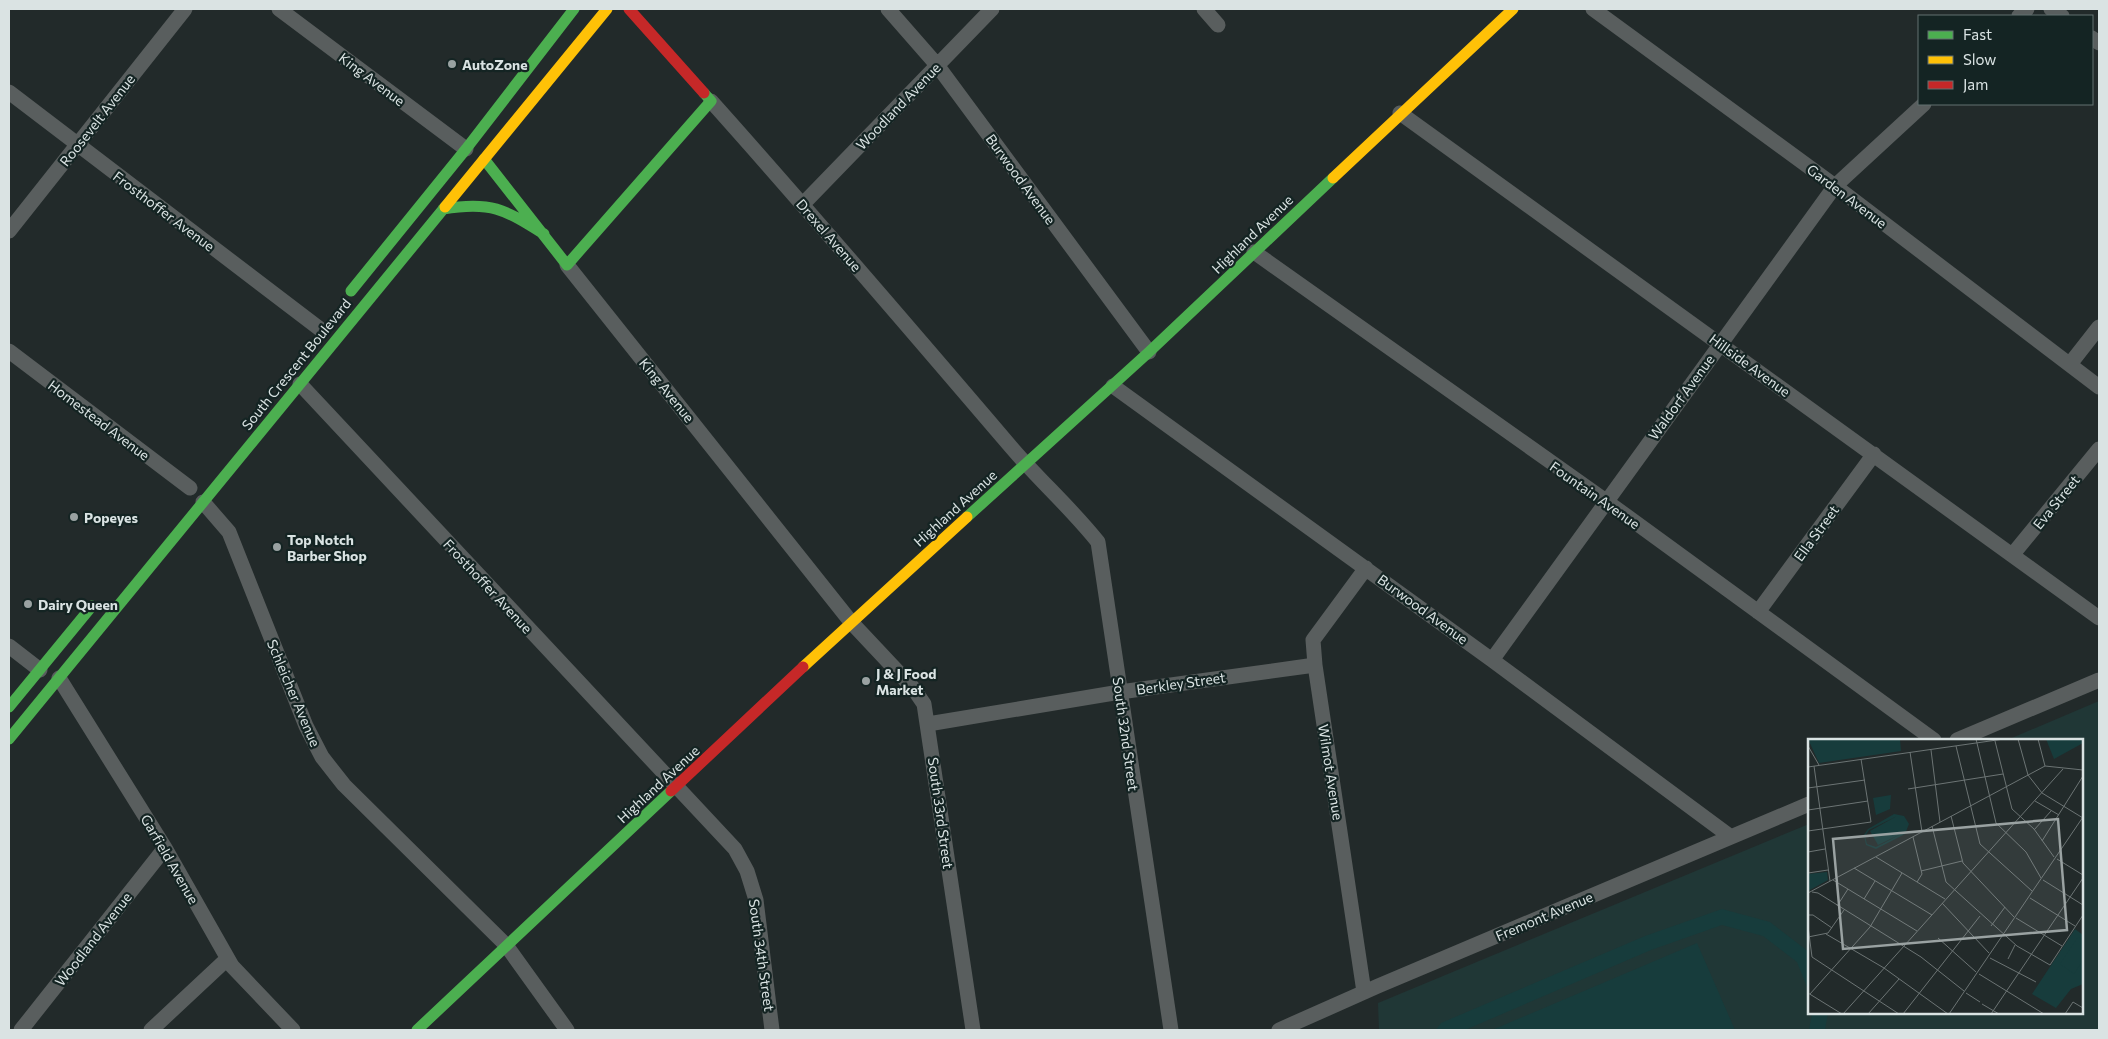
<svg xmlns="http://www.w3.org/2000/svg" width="2108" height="1039" font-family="Commissioner,sans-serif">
<rect width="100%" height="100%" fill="#222a2a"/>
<!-- built -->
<path fill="#203736" d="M 2099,701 L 2099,1030 L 1379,1030 L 1378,1003 L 1809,824 L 1809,1013 L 2082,1013 L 2082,740 L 2007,740 Z"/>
<!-- garden -->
<path fill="#173c3c" d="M 1722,909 L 1770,922 L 1809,952 L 1809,992 L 1797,962 L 1763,936 L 1722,925 L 1651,950 L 1465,1030 L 1436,1030 L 1441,1023 L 1645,936 Z
M 1697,943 L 1735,1030 L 1492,1030 Z
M 1812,1013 L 1828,1013 L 1825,1030 L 1809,1030 Z"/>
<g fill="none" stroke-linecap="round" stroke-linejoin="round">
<!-- street -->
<path stroke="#595e5e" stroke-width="15" d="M 279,9 L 466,149
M 888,9 L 937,65 L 1149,352
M 1204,9 L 1218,25
M 1593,9 L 1835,186 L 2099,387
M 2051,9 L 2062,16
M 2019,16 L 2027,9
M 2092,38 L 2099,43
M 9,92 L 320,329
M 711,101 C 813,215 912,331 1011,447 C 1039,480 1071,508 1098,542 L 1171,1030
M 1400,113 L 2099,618
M 803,204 L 992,9
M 9,231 L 185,9
M 1254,252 L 1606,501 L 1934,740
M 567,265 L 851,622 L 913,688 L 924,704 L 973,1030
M 9,351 L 190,488
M 2070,364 L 2099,327
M 300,384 L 735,849 L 747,871 L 756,900 L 772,1030
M 1113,386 L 1492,660 L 1731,837
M 203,502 L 229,532 L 306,726 L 322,757 L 344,785 L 506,945 L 567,1030
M 2013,554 L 2099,449
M 1758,612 L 1874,454
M 9,646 L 40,670
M 1492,660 L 1835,186 L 1924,104
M 59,678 L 165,848 L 232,966 L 293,1030
M 928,724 L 1120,692 L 1315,665
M 1957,740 L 2099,680
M 1364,992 L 1315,665 L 1313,640 L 1366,568
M 21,1030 L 165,848
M 151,1030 L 227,959
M 1279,1030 L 1378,986 L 1809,804"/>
<!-- fast -->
<path stroke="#4caf50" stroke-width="11" d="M 484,159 L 567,265 L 711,101 L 704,93
M 443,209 C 491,201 504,209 544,234
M 351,291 L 466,149 L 574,9
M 967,517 L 1149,352 L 1333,178
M 9,707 L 92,606
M 9,739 L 445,207
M 417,1030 L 671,791"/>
<!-- slow -->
<path stroke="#ffc107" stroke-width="11" d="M 1333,178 L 1513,9
M 445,207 L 607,9
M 803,667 L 967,517"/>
<!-- jam -->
<path stroke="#c62828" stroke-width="11" d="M 629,9 L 704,93
M 671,791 L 803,667"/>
</g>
<!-- markers -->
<g fill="#9aa2a2" stroke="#142423" stroke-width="2">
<circle cx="452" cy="64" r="5"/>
<circle cx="74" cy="517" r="5"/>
<circle cx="277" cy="547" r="5"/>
<circle cx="28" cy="604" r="5"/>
<circle cx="866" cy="681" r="5"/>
</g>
<g text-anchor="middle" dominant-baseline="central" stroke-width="4.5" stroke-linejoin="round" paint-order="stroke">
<!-- poi labels -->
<g font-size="14" font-weight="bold" fill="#dae3e3" stroke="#142423" text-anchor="start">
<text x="462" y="64">AutoZone</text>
<text x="84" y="517">Popeyes</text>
<text x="287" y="539">Top Notch<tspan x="287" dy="16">Barber Shop</tspan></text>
<text x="38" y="604">Dairy Queen</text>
<text x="876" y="673">J &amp; J Food<tspan x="876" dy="16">Market</tspan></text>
</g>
<!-- street labels -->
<g font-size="14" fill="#dae3e3" stroke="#142423">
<text transform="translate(372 79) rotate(37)">King Avenue</text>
<text transform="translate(898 106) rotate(-46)">Woodland Avenue</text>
<text transform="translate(97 120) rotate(-52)">Roosevelt Avenue</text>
<text transform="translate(1021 179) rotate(54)">Burwood Avenue</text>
<text transform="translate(1847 196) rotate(37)">Garden Avenue</text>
<text transform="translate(164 211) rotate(37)">Frosthoffer Avenue</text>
<text transform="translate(1252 234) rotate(-44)">Highland Avenue</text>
<text transform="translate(829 235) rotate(49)">Drexel Avenue</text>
<text transform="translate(296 364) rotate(-51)">South Crescent Boulevard</text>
<text transform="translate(1750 365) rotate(36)">Hillside Avenue</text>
<text transform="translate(667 390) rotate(51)">King Avenue</text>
<text transform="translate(1681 397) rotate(-54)">Waldorf Avenue</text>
<text transform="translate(99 420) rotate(37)">Homestead Avenue</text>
<text transform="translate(1595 495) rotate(35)">Fountain Avenue</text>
<text transform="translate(2056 502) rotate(-51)">Eva Street</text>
<text transform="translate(955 508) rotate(-42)">Highland Avenue</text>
<text transform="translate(1816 533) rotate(-54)">Ella Street</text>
<text transform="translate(488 586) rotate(47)">Frosthoffer Avenue</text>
<text transform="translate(1423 609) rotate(36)">Burwood Avenue</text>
<text transform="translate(1181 683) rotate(-8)">Berkley Street</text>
<text transform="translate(294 693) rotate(67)">Schleicher Avenue</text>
<text transform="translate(1126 734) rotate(82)">South 32nd Street</text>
<text transform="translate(1331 772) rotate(81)">Wilmot Avenue</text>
<text transform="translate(658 784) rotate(-43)">Highland Avenue</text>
<text transform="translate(941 813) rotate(82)">South 33rd Street</text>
<text transform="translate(170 859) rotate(60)">Garfield Avenue</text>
<text transform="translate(1544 916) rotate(-23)">Fremont Avenue</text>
<text transform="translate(93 939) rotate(-52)">Woodland Avenue</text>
<text transform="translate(762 955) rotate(82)">South 34th Street</text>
</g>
</g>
<!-- overview -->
<g transform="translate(1808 739)">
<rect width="275" height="275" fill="#222a2a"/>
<path d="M 0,0 L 92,0 L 93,12 L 11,24 ZM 238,0 L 275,0 L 275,4 L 246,20 ZM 19,133 L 20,141 L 0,152 L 0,135 ZM 267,190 L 275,196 L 275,245 L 263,250 L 248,269 L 224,255 Z" fill="#173c3c"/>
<path d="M 83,56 L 82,70 L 68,76 L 65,59 ZM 86,75 L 96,77 L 101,85 L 97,95 L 68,110 L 58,106 L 56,96 L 60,90 ZM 89,77 L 62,92 L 70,106 L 95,94 L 68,108 L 59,105 L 57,97 L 61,91 ZM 270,198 L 275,201 L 275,221 L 266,235 L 252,225 Z" fill="#173c3c" fill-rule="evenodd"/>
<path fill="none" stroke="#6c7474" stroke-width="1" d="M 168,0 L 188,84 L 218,113 L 233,139M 210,0 L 220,36 L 234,54 L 275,79M 230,0 L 237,27M 187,2 L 204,70 L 226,90 L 246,118M 0,7 L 11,26M 148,7 L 172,105 L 224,152M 123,11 L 132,83M 102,13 L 114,93M 6,27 L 22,142M 237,27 L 275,31M 0,28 L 196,0M 0,49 L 57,41M 100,50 L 195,35M 227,62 L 251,76M 0,71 L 60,62M 143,77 L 155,124 L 206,178M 124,87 L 138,143 L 209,207 L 242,226 L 275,176M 226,91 L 243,72M 0,92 L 63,83 L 53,20M 105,98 L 114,135 L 109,143M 234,102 L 275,37M 0,113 L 17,110M 68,118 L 137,160M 249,120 L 275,136M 46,129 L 124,176M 113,132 L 154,122M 0,134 L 20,131M 25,141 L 109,192M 235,141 L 275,166M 4,153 L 10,154 L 113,218 L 156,252M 0,154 L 237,27M 222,159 L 267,187M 56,160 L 67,142M 134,164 L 181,214M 29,167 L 40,150M 0,176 L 5,176 L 24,189M 208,179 L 254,207M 0,187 L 4,218M 183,187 L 197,168M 18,195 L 76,229 L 140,275M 0,198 L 20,194 L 36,171M 130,199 L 168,233M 4,218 L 91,275M 182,219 L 228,243M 200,220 L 207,206M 171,235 L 236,275M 0,254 L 34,275M 158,254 L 172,263M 2,255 L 62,188 L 94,134M 174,265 L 191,275M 35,275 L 255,30M 60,275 L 91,240M 95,275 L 172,177M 141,275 L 275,78M 183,275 L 275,139M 257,275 L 265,263 L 275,269"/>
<path fill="#9aa2a2" fill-opacity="0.15" stroke="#9aa2a2" stroke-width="2.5" d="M 250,80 L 259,191 L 35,210 L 25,100 Z"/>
<rect width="275" height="275" fill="none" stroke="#dae3e3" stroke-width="2.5"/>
</g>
<!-- border -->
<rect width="2108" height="1039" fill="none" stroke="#dae3e3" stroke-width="20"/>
<!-- legend -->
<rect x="1918" y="15" width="175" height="90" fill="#142423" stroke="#637070"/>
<rect x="1928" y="31" width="25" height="8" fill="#4caf50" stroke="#637070"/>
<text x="1963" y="40" font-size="15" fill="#dae3e3">Fast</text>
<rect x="1928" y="56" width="25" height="8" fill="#ffc107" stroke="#637070"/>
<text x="1963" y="65" font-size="15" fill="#dae3e3">Slow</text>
<rect x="1928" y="81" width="25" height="8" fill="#c62828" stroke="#637070"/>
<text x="1963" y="90" font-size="15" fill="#dae3e3">Jam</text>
</svg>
